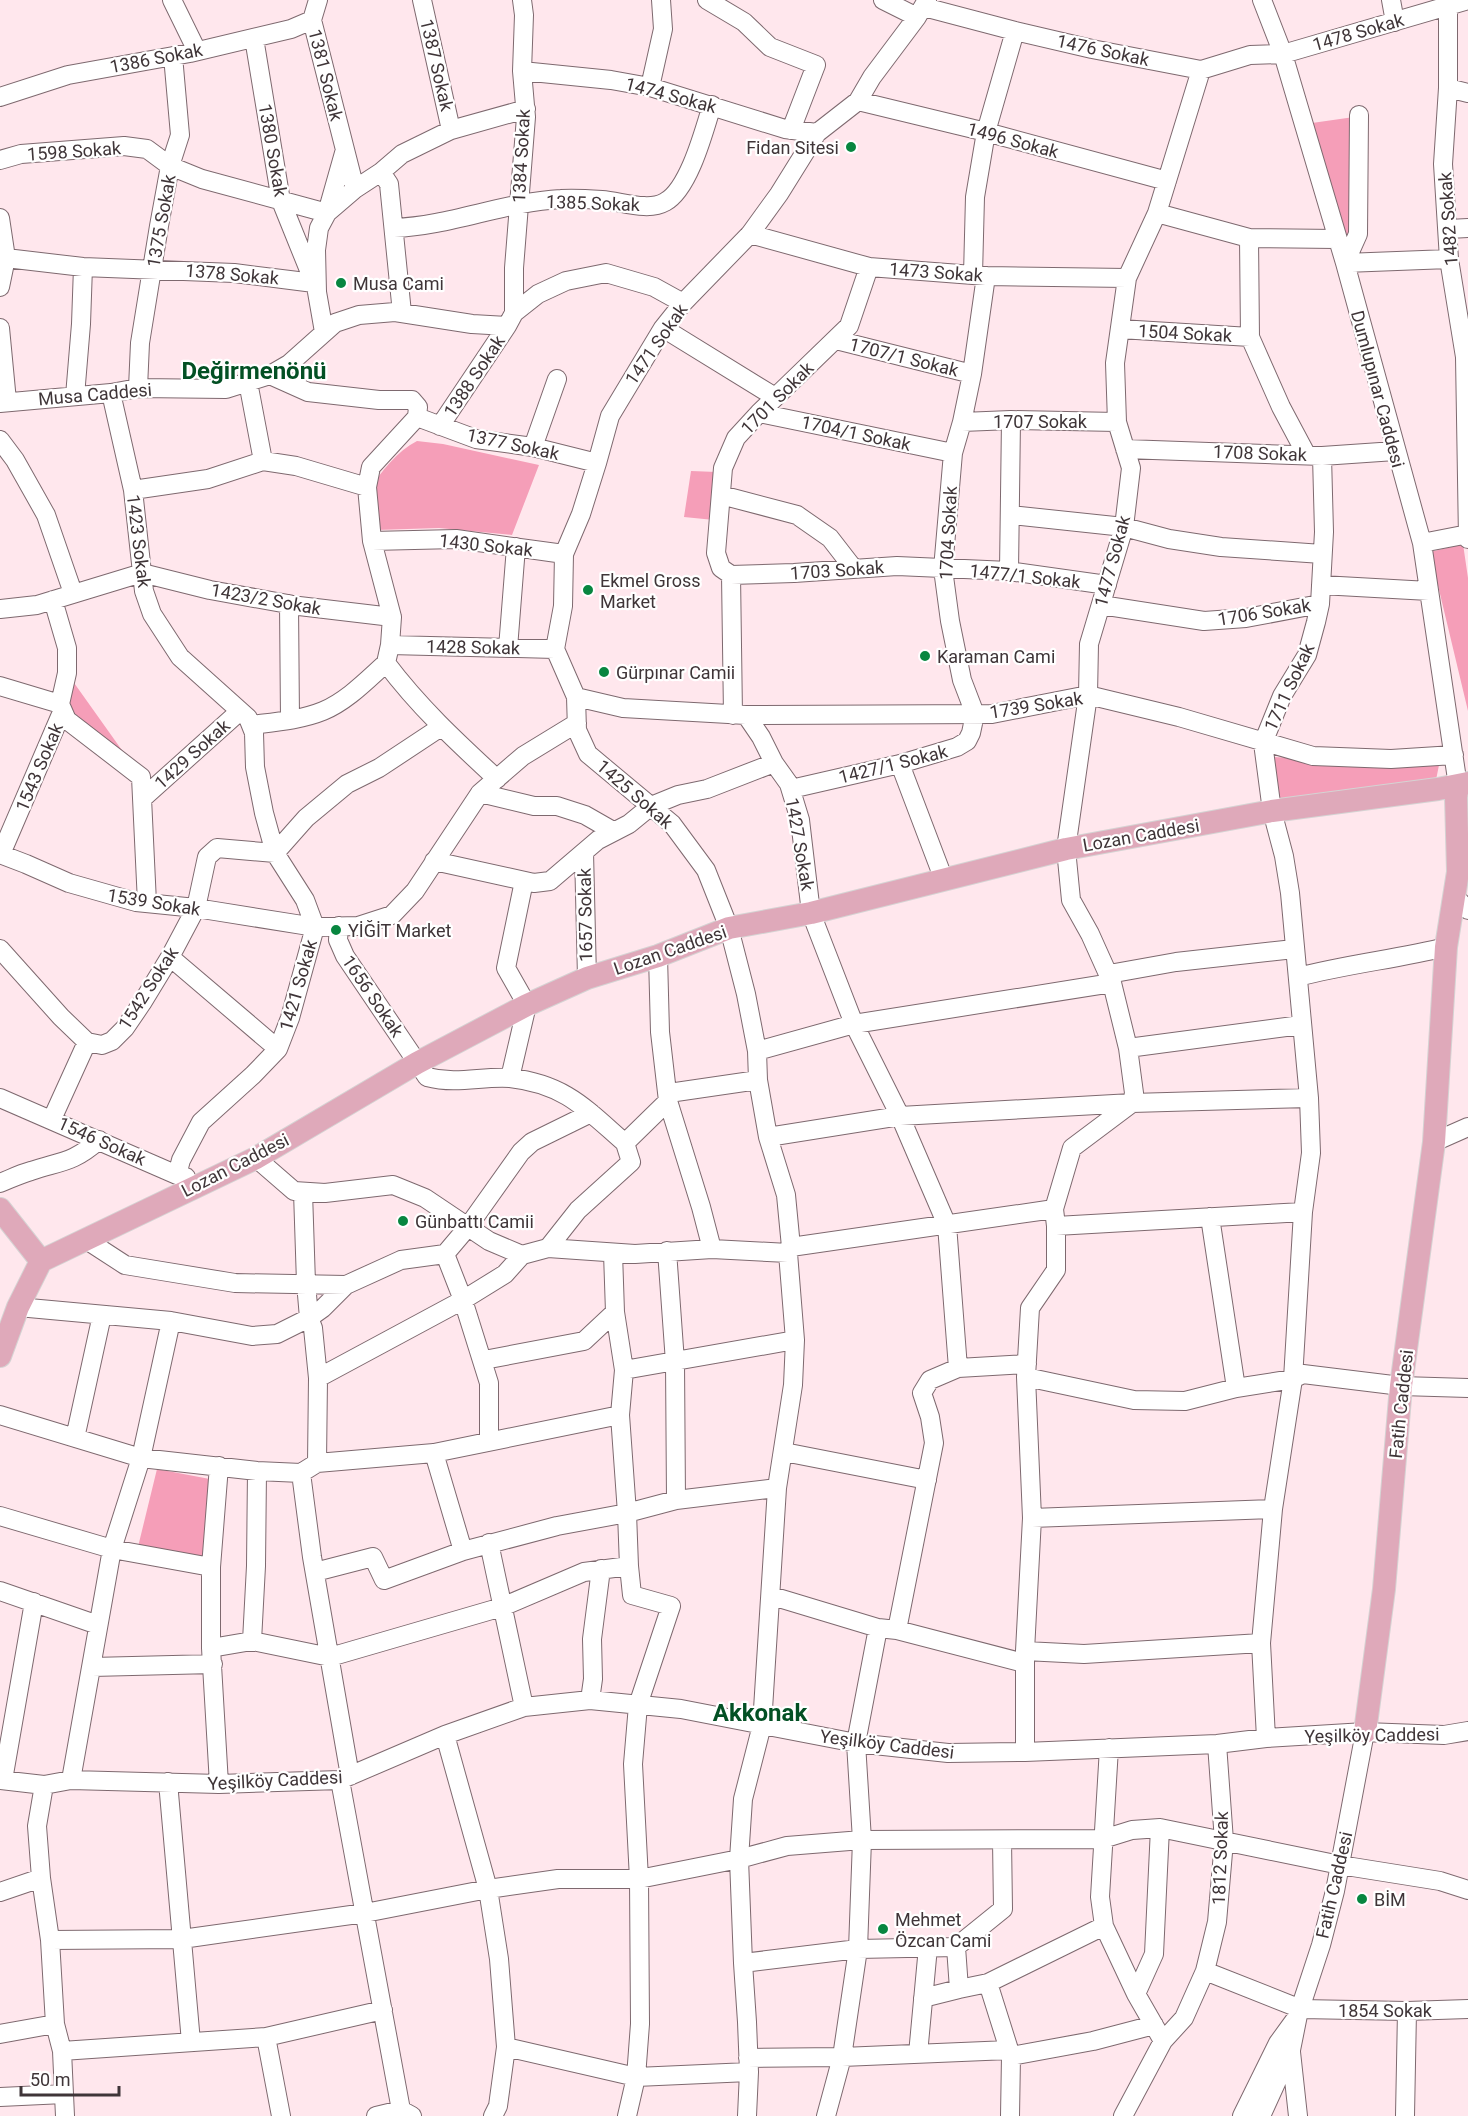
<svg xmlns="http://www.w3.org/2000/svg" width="1468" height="2116" font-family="Roboto,sans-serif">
<rect width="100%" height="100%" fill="#ffe7ed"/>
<!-- green -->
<path fill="#f59eb8" d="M 1354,117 L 1352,228 L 1346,245 L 1312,123 Z
M 417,441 L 443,444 L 539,465 L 512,535 L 439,528 L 376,530 L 369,490 C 382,471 397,451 417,441 Z
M 691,471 L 717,472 L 714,520 L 684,517 Z
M 1463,544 L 1468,578 L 1468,711 L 1430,552 Z
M 67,673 L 141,777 L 67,720 Z
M 1273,757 L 1439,765 L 1436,780 L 1277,800 Z
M 157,1469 L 215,1480 L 210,1563 L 137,1551 Z"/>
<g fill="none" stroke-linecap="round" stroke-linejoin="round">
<!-- minor casing -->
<g stroke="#7e696f" stroke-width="20">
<path id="minor" d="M 172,0 L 197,51
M 318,0 L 312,20 L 355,189
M 422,0 L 451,130
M 707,0 L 744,22 L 770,47 L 816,65 L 791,130
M 883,0 L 917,17
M 1262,0 L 1283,54 L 1345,263 L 1422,543 L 1458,786
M 1391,0 L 1395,22
M 1448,6 L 1448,88 L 1443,164 L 1449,259 L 1465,357 L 1468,539
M 924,7 L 1015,31 L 1092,49 L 1201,70 L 1250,55 L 1283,54 L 1468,0
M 254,38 L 281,201 L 317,290
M 522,71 L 611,80 L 650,87 L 785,129 L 817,133
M 650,87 L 663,29 L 661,0
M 1448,88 L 1468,93
M 0,97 L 68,75 L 190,53 L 291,29 L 312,20
M 858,101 L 986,132 L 1167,181
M 1359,115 L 1358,234 L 1345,263 L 1449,259
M 0,160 L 21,154 L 124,146 L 147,149 L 170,166 L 202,179 L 327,213
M 381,172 L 389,184 L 402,313
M 327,213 L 355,189 L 381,172 L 402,154 L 451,130 L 526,109
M 1157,213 L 1249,238 L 1336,239
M 0,218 L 6,258 L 0,287
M 394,228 C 450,226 504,202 561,199 C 574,198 588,199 602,200 C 620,201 648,212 665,202 C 689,189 704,131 712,105
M 1449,229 L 1468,228
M 750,234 L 869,267 L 986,276 L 1127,278
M 1249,238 L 1250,337 L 1281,407 L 1306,454
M 6,258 L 83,267 L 234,273 L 314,283
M 973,275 L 975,197 L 986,132 L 1015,31
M 514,313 L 514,268 L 526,117 L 522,71 L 524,15 L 522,0
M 0,328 L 7,401
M 663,328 L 775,397
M 1120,329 L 1250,337
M 324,332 L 317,292 L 316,250 L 319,228 L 327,213 L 344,153
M 836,340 L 972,374
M 270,375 L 308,392 L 379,400 L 412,400 L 418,407 L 417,417
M 248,382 L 263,461
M 138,388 L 140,343 L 159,226 L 170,166 L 180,135 L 173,56
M 111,393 L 133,490 L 144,591 L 152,614 L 180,657 L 248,718 L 254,733 L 255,767 L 264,813 L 275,853 L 305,900 L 315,927
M 75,396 L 81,324 L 83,267
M 0,403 L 111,393 L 138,388 L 226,389 L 270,375 L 289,364 L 335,323 L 359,315 L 395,312 L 472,324 L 507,326 L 514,313 L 538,294 L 566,281 L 606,273 L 654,287 L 683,303
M 759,413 L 953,453
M 417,417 L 371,467 L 367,487 L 372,541 L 392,617 L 390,645 L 386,663 C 419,707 457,742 497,779
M 417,417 L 476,439 L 533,447 L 597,463
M 962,422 L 1011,420 L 1117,422
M 440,426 L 507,326
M 0,440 L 15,460 L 46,515 L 73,593
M 533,447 L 557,379
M 1125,449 L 1322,456 L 1395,451
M 133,490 L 208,479 L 263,461 L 296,466 L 367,487
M 721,495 L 797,515 L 830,538 L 854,569
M 1011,515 L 1124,527 L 1169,539 L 1221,547 L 1322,554
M 372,541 L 456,539 L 564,554
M 1422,543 L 1468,534
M 1009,571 L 1011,420
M 731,575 L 794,573 L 897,566 L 1009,571 L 1107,585
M 1321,585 L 1429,591
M 53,600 L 67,648 L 67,673 L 60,704 L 67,720 L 141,777 L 147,903
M 289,604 L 290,720
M 1101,605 L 1204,621 L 1246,618 L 1320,604
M 0,609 L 37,605 L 142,573 L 210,590 L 299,606 L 392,617
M 390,645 L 555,649
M 508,648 L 516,547
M 0,686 L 60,704
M 576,697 L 623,708 L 746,715 L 992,714 L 1088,695 L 1179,717 L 1313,756 L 1391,759 L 1454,755
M 733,715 L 731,575 L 721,568 L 716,553 L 723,468 L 736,438 L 759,413 L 849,326 L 869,267
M 746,715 L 761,737 L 774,763 L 789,784 L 800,820 L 811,913 L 854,1024 L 900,1116 L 947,1225 L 958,1368
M 251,725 C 275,722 301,720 323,711 C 347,701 367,680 386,663
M 900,764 L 944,880
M 791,789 L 900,764 L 957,747 L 967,741 L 971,733 L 975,714 L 962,680 L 950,621 L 943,569 L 953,453 L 962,422 L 972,374 L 986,276
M 480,793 L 534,806 L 557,806 L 585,815 L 613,831
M 143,798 L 240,711
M 584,852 L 587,978
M 0,854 L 26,864 L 69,883 L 136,902 L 196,908 L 315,927 L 358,926 L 392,915 L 415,891 L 480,793 L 523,756 L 577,723
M 1,854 L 62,712
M 434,861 L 534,883 L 550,881 L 598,840 L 629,824 L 651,806 L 678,795 L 707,789 L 774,763
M 1453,895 L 1468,910
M 339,926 L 338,940 L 345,956 L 427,1077 C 458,1085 481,1076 510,1078 C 565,1084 586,1109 625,1143
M 0,949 L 61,1017 L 87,1042 L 102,1045 L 112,1041 L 125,1028 L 142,1003 L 170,957 L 196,908 L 207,857 L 217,848 L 275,853 L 306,818 L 347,784 L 379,768 L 441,727
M 658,956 L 660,1032 L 668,1101 L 701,1207 L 712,1249
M 170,957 L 278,1049
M 1109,974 L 1176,962 L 1294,949
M 1298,977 C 1347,964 1397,959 1446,947
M 1128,1048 L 1301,1025
M 757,1051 L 854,1024 L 1112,983
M 510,1078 L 527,1005 L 506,968 L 524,881
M 669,1093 L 758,1080
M 0,1098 L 177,1175 L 186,1177
M 52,1119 L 87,1042
M 768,1137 L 900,1116 L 1132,1103 L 1309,1098
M 1434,1142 L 1468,1127
M 256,1158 L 294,1191 L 325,1193 L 393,1185 L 425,1198 L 489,1241 L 522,1255 L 548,1248 L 635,1254 L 712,1249 L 788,1253
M 177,1175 L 181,1160 L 201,1122 L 253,1075 L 278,1049 L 290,1018 L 315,927
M 0,1183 C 10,1179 20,1174 31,1171 C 61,1161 73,1163 99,1140
M 303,1192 L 306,1283 L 309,1318 L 313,1328 L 318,1378 L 317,1463
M 1210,1217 L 1236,1388
M 1056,1226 L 1303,1212
M 85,1239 L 125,1265 L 235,1283 L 346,1285
M 791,1247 L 1054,1209
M 548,1248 L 578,1210 L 631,1162 L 625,1143 L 668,1101
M 667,1251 L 675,1362 L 676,1500
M 613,1253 L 615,1312 L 624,1370 L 620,1415 L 627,1513 L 629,1566 L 632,1595 L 671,1606 L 638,1705 L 633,1764 L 639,1879 L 640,2024 L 636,2077 L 627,2116
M 445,1254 L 463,1300 L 489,1383 L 489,1441
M 18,1307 L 171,1321 L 252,1336 L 277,1334 L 309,1318 L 323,1308 L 346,1285 L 401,1260 L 445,1254 L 467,1228 L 521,1152 L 532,1142 L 591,1113
M 484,1360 L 584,1341 L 615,1312
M 624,1370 L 795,1340
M 1026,1377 L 1134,1400 L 1185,1401 L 1236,1388 L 1293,1379 L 1303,1374 L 1401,1386 L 1468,1388
M 318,1378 L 463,1300 L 505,1274 L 522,1255
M 0,1415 L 141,1458 L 257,1471 L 301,1473 L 317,1463 L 434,1453 L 620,1415
M 75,1438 L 102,1315
M 784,1452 L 927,1480
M 434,1453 L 463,1551
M 301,1473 L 312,1557 L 350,1776
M 0,1516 L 112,1549 L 211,1567
M 1032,1518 L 1273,1509
M 489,1543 L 524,1707
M 315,1572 L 373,1557 L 384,1580 L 463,1551 L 557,1526 L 627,1513 L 676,1500 L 777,1488
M 0,1591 L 98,1625
M 772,1596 L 878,1628 L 897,1630 L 1024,1663
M 897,1630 L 934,1443 L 930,1417 L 922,1393 L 930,1380 L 958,1368 L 1027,1364
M 252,1641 L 256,1566 L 257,1471
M 211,1648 L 252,1641 L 330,1657 L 502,1607 L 584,1572 L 629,1566
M 1025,1651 L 1084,1654 L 1261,1643
M 92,1667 L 213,1664
M 590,1700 L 593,1679 L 592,1639 L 601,1569
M 445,1735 L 488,1889 L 499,1959 L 506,2047 L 498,2106 L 493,2116
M 1266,1738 L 1261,1643 L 1273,1509 L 1293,1379 L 1303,1212 L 1311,1153 L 1309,1098 L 1290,893 L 1284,856 L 1272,811 L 1263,743 L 1282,696 L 1307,655 L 1316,622 L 1320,604 L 1324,532 L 1322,456
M 1109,1748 L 1100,1897 L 1104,1926 L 1136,1994 L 1163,2041
M 1025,1752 L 1025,1651 L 1032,1518 L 1026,1377 L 1030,1308 L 1056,1270 L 1056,1226 L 1054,1209 L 1072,1148 L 1132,1103 L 1134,1093 L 1128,1048 L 1112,983 L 1090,934 L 1071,900 L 1066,849 L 1088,695 L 1089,644 L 1124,527 L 1131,468 L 1117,422 L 1115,363 L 1127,278 L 1157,213 L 1201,70
M 0,1780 L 44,1785 L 71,1780 L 219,1784 L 340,1780 L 445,1735 L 524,1707 L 590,1700 L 681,1709 L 856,1743 L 948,1753 L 1025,1752 L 1217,1744 L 1266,1738 L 1365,1732 L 1444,1735 L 1468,1731
M 3,1780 L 34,1602
M 71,1780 L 112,1549 L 141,1458 L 171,1321
M 340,1780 L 401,2110 L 412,2116
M 168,1782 L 191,2042
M 219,1784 L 211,1648 L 211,1567 L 219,1466
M 44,1785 L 37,1826 L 41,1878 L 50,1940 L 55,2024 L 62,2051 L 65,2116
M 0,1892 L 41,1878
M 50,1940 L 182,1939 L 365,1913 L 488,1889 L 558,1879 L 639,1879 L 739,1859 L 787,1846 L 862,1840 L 1103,1839 L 1132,1830 L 1160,1828 L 1340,1865 L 1440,1881 L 1468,1890
M 956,1947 L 1003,1909 L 1002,1840
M 743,1963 L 858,1949 L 956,1947 L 959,1989 L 988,1983 L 1011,2056 L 1010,2116
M 1205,1971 L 1301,2009 L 1407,2011 L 1468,2009
M 988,1983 L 1104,1926
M 1136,1994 L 1154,1954 L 1160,1828
M 923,1998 L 959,1989
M 0,2034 L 55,2024
M 266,2037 L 281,2116
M 506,2047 L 636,2077 L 749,2072
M 62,2051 L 266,2037 L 383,2010
M 1291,2052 L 1298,2116
M 918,2054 L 928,1947
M 1011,2056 L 1093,2041 L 1154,2025
M 748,2058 L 842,2057 L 1009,2050
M 0,2097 L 64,2094
M 376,2116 L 401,2110
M 747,2116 L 749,2072 L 747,2022 L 743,1963 L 739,1859 L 743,1799 L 762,1725 L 777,1488 L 793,1385 L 795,1340 L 788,1253 L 791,1247 L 786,1195 L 768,1137 L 758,1080 L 757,1051 L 746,994 L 729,928 L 706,870 L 672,824 L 588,754 L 577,730 L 576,697 L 555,649 L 563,606 L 564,554 L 581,514 L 597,463 L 610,416 L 663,328 L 683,303 L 750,234 L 779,194 L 817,133 L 858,101 L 872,77 L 917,17 L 927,0
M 826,2116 L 842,2057 L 858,1949 L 862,1840 L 856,1743 L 878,1628
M 1123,2116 L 1163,2041 L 1184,2018 L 1205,1971 L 1217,1922 L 1224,1841 L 1217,1744
M 1242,2116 L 1278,2043 L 1294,2021
M 1261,2116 L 1291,2050 L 1298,2015 L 1321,1945 L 1335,1891 L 1365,1732
M 1405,2116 L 1407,2011"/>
</g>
<!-- major casing -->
<g stroke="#d5d3d3" stroke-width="24">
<path id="major" d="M 0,1209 L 41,1261
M 0,1356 L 18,1307 L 41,1261 L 256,1158 L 417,1063 L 527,1005 L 587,978 L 658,956 L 729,928 L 811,913 L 1066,849 L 1272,811 L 1438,789 L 1468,783
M 1365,1732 L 1384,1589 L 1401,1386 L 1434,1142 L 1446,947 L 1458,872 L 1456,797 L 1458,786"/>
</g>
<!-- minor -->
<use href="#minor" stroke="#fff" stroke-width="18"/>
<!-- major -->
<use href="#major" stroke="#dfa9ba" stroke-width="22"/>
</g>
<!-- markers -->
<g fill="#088640" stroke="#fff" stroke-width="2">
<circle cx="851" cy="147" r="6"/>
<circle cx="341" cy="283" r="6"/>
<circle cx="588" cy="590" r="6"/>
<circle cx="925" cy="656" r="6"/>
<circle cx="604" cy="672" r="6"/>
<circle cx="336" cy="930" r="6"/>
<circle cx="403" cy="1221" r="6"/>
<circle cx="1362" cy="1899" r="6"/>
<circle cx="883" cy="1929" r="6"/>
</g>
<g text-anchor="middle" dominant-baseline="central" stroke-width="4.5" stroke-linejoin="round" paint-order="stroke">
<!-- street labels -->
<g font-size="18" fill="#3f3538" stroke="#fff">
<text transform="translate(1358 32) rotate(-16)">1478 Sokak</text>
<text transform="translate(1103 50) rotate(12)">1476 Sokak</text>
<text transform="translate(156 58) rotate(-11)">1386 Sokak</text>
<text transform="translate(437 65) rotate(77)">1387 Sokak</text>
<text transform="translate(326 75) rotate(76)">1381 Sokak</text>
<text transform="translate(671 95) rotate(15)">1474 Sokak</text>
<text transform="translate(1013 140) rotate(15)">1496 Sokak</text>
<text transform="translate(273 150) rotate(80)">1380 Sokak</text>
<text transform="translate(74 151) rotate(-4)">1598 Sokak</text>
<text transform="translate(521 156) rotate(-87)">1384 Sokak</text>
<text transform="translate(593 203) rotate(2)">1385 Sokak</text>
<text transform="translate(1448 219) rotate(-94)">1482 Sokak</text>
<text transform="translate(161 221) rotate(-80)">1375 Sokak</text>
<text transform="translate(936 272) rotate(4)">1473 Sokak</text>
<text transform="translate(232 274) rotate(5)">1378 Sokak</text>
<text transform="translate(1185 333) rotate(3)">1504 Sokak</text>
<text transform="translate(656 344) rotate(-55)">1471 Sokak</text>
<text transform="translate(904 357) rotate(14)">1707/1 Sokak</text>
<text transform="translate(474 376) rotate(-56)">1388 Sokak</text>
<text transform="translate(1378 389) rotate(75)">Dumlupınar Caddesi</text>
<text transform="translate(95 394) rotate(-5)">Musa Caddesi</text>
<text transform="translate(777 398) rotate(-45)">1701 Sokak</text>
<text x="1040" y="421">1707 Sokak</text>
<text transform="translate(856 433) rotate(12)">1704/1 Sokak</text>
<text transform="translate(513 444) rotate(12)">1377 Sokak</text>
<text transform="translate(1260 453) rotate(2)">1708 Sokak</text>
<text transform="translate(948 533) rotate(-87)">1704 Sokak</text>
<text transform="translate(139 541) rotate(83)">1423 Sokak</text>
<text transform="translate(486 545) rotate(6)">1430 Sokak</text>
<text transform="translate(1112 561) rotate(-75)">1477 Sokak</text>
<text transform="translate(837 570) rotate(-4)">1703 Sokak</text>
<text transform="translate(1025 576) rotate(6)">1477/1 Sokak</text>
<text transform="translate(266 599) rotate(10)">1423/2 Sokak</text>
<text transform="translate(1264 612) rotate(-9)">1706 Sokak</text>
<text transform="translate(473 647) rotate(1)">1428 Sokak</text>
<text transform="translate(1289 687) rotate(-65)">1711 Sokak</text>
<text transform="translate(1036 705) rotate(-9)">1739 Sokak</text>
<text transform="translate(192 754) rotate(-42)">1429 Sokak</text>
<text transform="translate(893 764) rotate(-14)">1427/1 Sokak</text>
<text transform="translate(39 767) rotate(-67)">1543 Sokak</text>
<text transform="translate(635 794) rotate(41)">1425 Sokak</text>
<text transform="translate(1141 835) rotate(-10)">Lozan Caddesi</text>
<text transform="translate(800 844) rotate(80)">1427 Sokak</text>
<text transform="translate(154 902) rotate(9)">1539 Sokak</text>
<text transform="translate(585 915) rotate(-91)">1657 Sokak</text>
<text transform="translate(670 950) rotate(-19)">Lozan Caddesi</text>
<text transform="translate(298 985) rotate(-74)">1421 Sokak</text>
<text transform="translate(148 988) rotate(-57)">1542 Sokak</text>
<text transform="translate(373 996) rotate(56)">1656 Sokak</text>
<text transform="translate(102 1141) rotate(24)">1546 Sokak</text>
<text transform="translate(235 1165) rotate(-27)">Lozan Caddesi</text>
<text transform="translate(1401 1404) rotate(-84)">Fatih Caddesi</text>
<text transform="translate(1372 1735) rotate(-1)">Yeşilköy Caddesi</text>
<text transform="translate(887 1744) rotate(7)">Yeşilköy Caddesi</text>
<text transform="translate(275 1780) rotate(-3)">Yeşilköy Caddesi</text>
<text transform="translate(1220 1858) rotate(-88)">1812 Sokak</text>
<text transform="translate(1334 1885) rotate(-77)">Fatih Caddesi</text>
<text x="1385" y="2010">1854 Sokak</text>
</g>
<!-- poi labels -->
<g font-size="18" fill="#3f3538" stroke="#fff" text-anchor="start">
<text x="839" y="147" text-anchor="end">Fidan Sitesi</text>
<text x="353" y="283">Musa Cami</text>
<text x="600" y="580">Ekmel Gross<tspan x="600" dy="21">Market</tspan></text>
<text x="937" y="656">Karaman Cami</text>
<text x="616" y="672">Gürpınar Camii</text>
<text x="348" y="930">YİĞİT Market</text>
<text x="415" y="1221">Günbattı Camii</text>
<text x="1374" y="1899">BİM</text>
<text x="895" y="1919">Mehmet<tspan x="895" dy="21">Özcan Cami</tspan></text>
</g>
<!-- district labels -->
<g font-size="24" font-weight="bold" fill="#035024" stroke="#fff">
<text x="254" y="371">Değirmenönü</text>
<text x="760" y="1713">Akkonak</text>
</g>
</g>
<!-- scale -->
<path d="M21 2086v9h98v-9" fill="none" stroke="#3f3538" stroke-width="3"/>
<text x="30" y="2086" font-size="18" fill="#3f3538" stroke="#ffffff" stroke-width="4.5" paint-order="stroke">50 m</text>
</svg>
